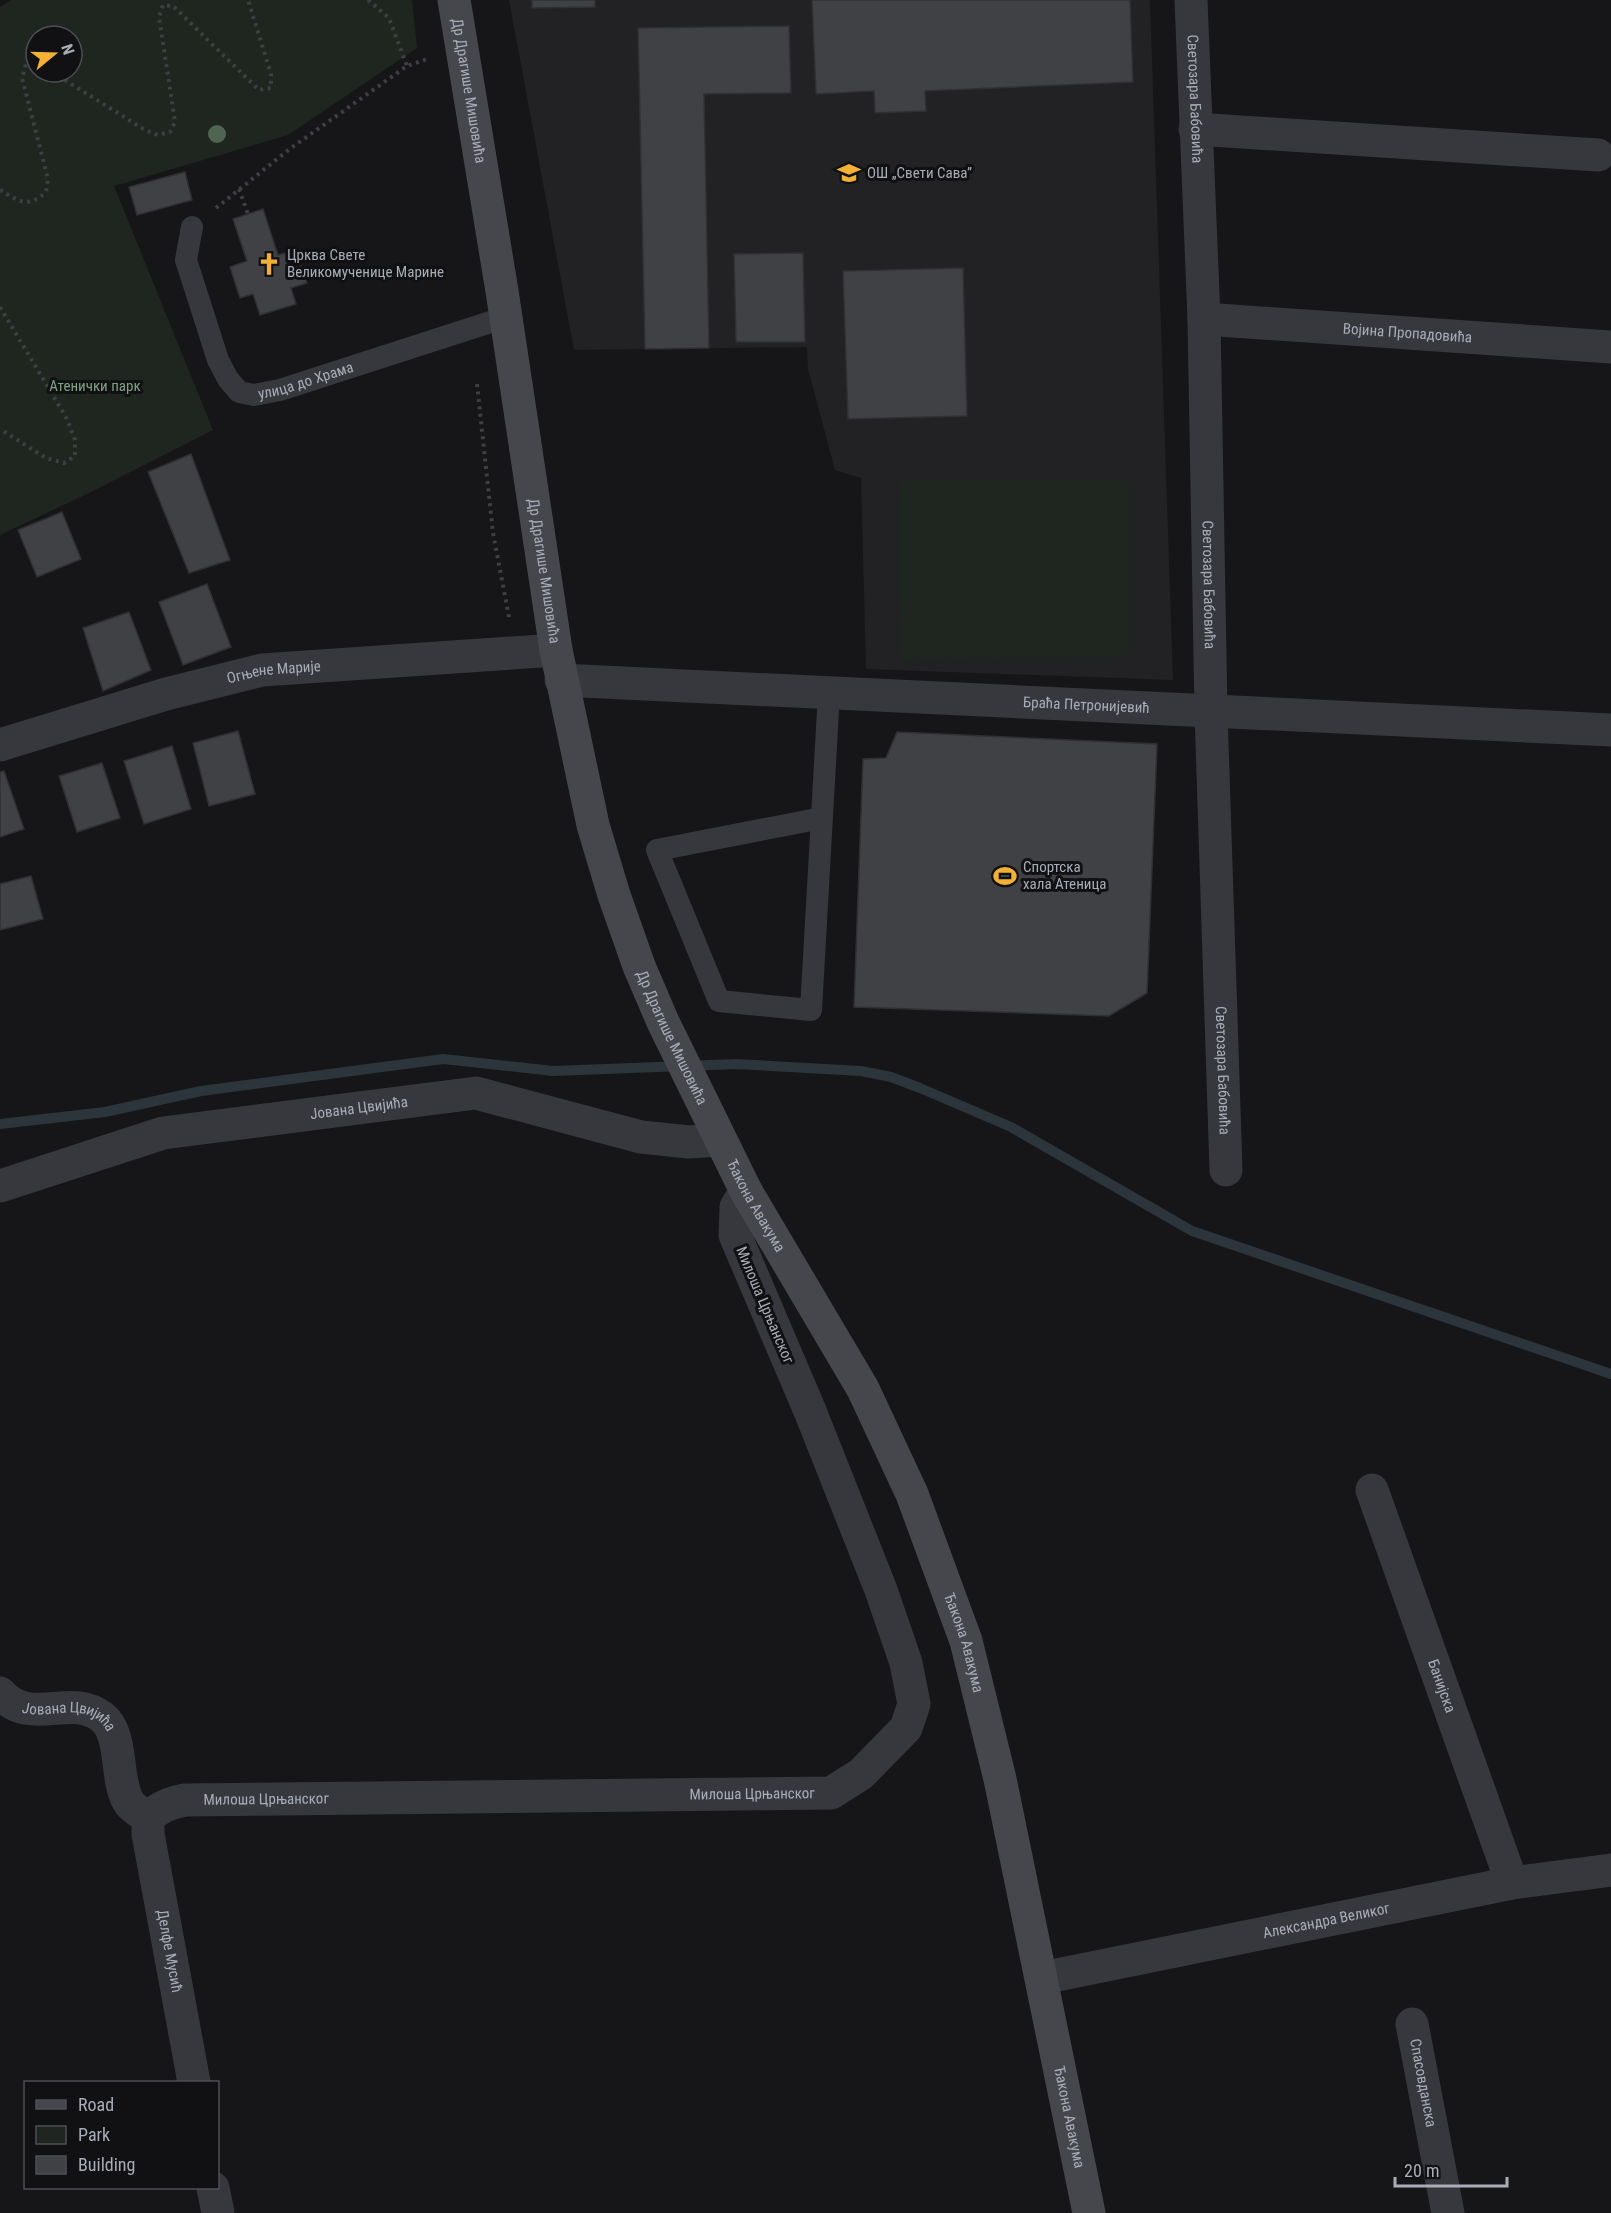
<svg xmlns="http://www.w3.org/2000/svg" width="1611" height="2213" font-family="'Roboto Condensed',sans-serif">
<rect width="100%" height="100%" fill="#161618"/>
<!-- built -->
<path fill="#222225" d="M 509,0 L 1150,0 L 1173,680 L 866,669 L 861,478 L 835,470 L 808,369 L 807,347 L 574,350 Z"/>
<!-- green -->
<path fill="#1e261f" fill-rule="evenodd" d="M 11,0 L 412,0 L 417,48 L 288,135 L 114,186 L 213,430 L 89,493 L 0,535 L 0,7 ZM 36,36 L 72,36 L 72,72 L 36,72 Z
M 1129,480 L 1130,657 L 901,659 L 899,481 Z"/>
<g fill="none" stroke-linecap="round" stroke-linejoin="round">
<!-- stream -->
<path stroke="#2c353c" stroke-width="10" d="M 0,1124 L 105,1112 L 201,1091 L 443,1059 L 553,1071 L 736,1064 L 861,1071 L 891,1077 L 920,1088 L 1011,1127 L 1192,1231 L 1611,1374"/>
</g>
<!-- building -->
<path fill="#404145" stroke="#303034" stroke-width="1.5" d="M 532,0 L 595,0 L 595,7 L 532,8 Z
M 812,0 L 1130,0 L 1133,82 L 925,91 L 926,111 L 875,113 L 874,91 L 816,94 Z
M 789,26 L 791,93 L 704,94 L 709,348 L 645,349 L 638,28 Z
M 185,172 L 192,200 L 137,215 L 129,187 Z
M 263,209 L 278,255 L 296,250 L 307,283 L 291,288 L 296,304 L 260,315 L 253,294 L 240,298 L 230,267 L 247,261 L 233,219 Z
M 803,253 L 805,342 L 736,342 L 734,254 Z
M 963,268 L 967,416 L 848,419 L 843,271 Z
M 191,454 L 230,560 L 189,573 L 148,472 Z
M 62,512 L 81,559 L 37,577 L 18,530 Z
M 207,584 L 231,647 L 183,665 L 159,602 Z
M 129,612 L 151,670 L 103,691 L 83,628 Z
M 238,731 L 255,794 L 209,806 L 193,743 Z
M 897,732 L 1157,744 L 1147,993 L 1109,1016 L 854,1007 L 863,759 L 886,758 Z
M 172,746 L 191,809 L 144,824 L 124,761 Z
M 102,763 L 120,818 L 77,832 L 59,776 Z
M 4,771 L 24,829 L 0,837 L 0,772 Z
M 31,876 L 43,919 L 0,930 L 0,884 Z"/>
<g fill="none" stroke-linecap="round" stroke-linejoin="round">
<!-- path -->
<path stroke="#3d3f44" stroke-width="4" stroke-dasharray="3 4.5" stroke-linecap="butt" d="M 368,0 L 389,18 L 407,66
M 52,72 L 145,130 L 158,135 L 170,132 L 175,122 L 159,17 L 163,5 L 173,6 L 259,90 L 271,88 L 271,74 L 248,0
M 239,189 L 248,214
M 0,190 C 19,201 27,209 46,192 L 48,179 L 22,78 L 26,64 L 36,64
M 216,208 L 291,148 L 407,66 L 427,59
M 0,307 L 67,419 L 75,440 L 75,456 L 64,463 L 46,458 L 0,429
M 477,384 L 493,533 L 509,617"/>
<!-- service -->
<g stroke="#37383d" stroke-width="22">
<path id="s1" d="M 192,227 L 186,260 L 218,360 L 228,379 L 239,392 L 254,395 L 280,390 L 506,317"/>
<path d="M 822,818 L 657,850 L 719,1001 L 811,1010 L 829,693"/>
</g>
<!-- minor -->
<g stroke="#37383d" stroke-width="33">
<path id="s2" d="M 1191,0 L 1204,319 L 1211,712 L 1226,1170"/>
<path d="M 1195,129 L 1598,155"/>
<path id="s3" d="M 1204,319 L 1611,347"/>
<path id="s4" d="M 561,680 L 1611,730"/>
<path id="s5" d="M 0,745 L 166,694 L 262,670 L 556,650"/>
<path id="s6" d="M 0,1186 L 163,1133 L 476,1093 L 641,1137 L 689,1142 L 720,1140"/>
<path id="s7" d="M 1372,1490 L 1512,1883"/>
<path id="s8" d="M 0,1693 C 31,1728 70,1692 102,1717 C 125,1735 114,1783 130,1804 C 134,1809 143,1814 148,1818"/>
<path id="s9" d="M 148,1818 C 159,1807 170,1803 185,1800 L 831,1793 L 861,1774 L 906,1728 L 914,1704 L 906,1663 L 881,1590 L 810,1411 L 735,1235 L 736,1207 L 746,1191"/>
<path id="s10" d="M 148,1818 L 148,1834 L 194,2082"/>
<path id="s11" d="M 1042,1978 L 1512,1883 L 1611,1870"/>
<path id="s12" d="M 1412,2024 L 1448,2213"/>
<path d="M 213,2188 L 218,2213"/>
</g>
<!-- secondary -->
<path stroke="#45474d" stroke-width="33" id="s13" d="M 454,0 L 502,291 L 556,650 L 593,825 L 614,895 L 639,966 L 663,1022 L 746,1191 L 863,1389 L 912,1494 L 966,1641 L 1000,1779 L 1089,2213"/>
</g>
<!-- trees -->
<circle fill="#506452" cx="217" cy="134" r="9"/>
<!-- icons -->
<defs>
<g id="school-bare" transform="scale(1.8)"><path d="M0-5L7-2L0 1L-7-2ZM-4 1L0 2.5L4 1V4Q0 6-4 4Z" fill="#f2b134" stroke="#111113" stroke-width="2.5" paint-order="stroke"/></g>
<g id="church-bare" transform="scale(1.8)"><path d="M-1.2-6h2.4v3.5h3.3v2.4h-3.3V6h-2.4V-.1h-3.3v-2.4h3.3Z" fill="#f2b134" stroke="#111113" stroke-width="2.5" paint-order="stroke"/></g>
<g id="stadium-bare" transform="scale(1.8)"><path d="M0-5a6.5 5 0 1 0 0 10a6.5 5 0 1 0 0-10ZM-3.5-1.8h7v3.6h-7Z" fill="#f2b134" stroke="#111113" stroke-width="2.5" paint-order="stroke"/></g>
</defs>
<g fill-rule="evenodd">
<use href="#school-bare" x="849" y="173"/>
<use href="#church-bare" x="269" y="264"/>
<use href="#stadium-bare" x="1005" y="876"/>
</g>
<g text-anchor="middle" dominant-baseline="central" stroke-width="6" stroke-linejoin="round" paint-order="stroke">
<!-- street labels -->
<g font-size="15" fill="#a8adb8" stroke="#111113">
<text stroke="none"><textPath href="#s13" startOffset="92">Др Драгише Мишовића</textPath></text>
<text stroke="none"><textPath href="#s2" startOffset="99">Светозара Бабовића</textPath></text>
<text stroke="none"><textPath href="#s3" startOffset="204">Војина Пропадовића</textPath></text>
<text stroke="none"><textPath href="#s1" startOffset="246">улица до Храма</textPath></text>
<text stroke="none"><textPath href="#s13" startOffset="578">Др Драгише Мишовића</textPath></text>
<text stroke="none"><textPath href="#s2" startOffset="585">Светозара Бабовића</textPath></text>
<text stroke="none"><textPath href="#s5" startOffset="284">Огњене Марије</textPath></text>
<text stroke="none"><textPath href="#s4" startOffset="526">Браћа Петронијевић</textPath></text>
<text stroke="none"><textPath href="#s13" startOffset="1064">Др Драгише Мишовића</textPath></text>
<text stroke="none"><textPath href="#s2" startOffset="1071">Светозара Бабовића</textPath></text>
<text stroke="none"><textPath href="#s6" startOffset="369">Јована Цвијића</textPath></text>
<text stroke="none"><textPath href="#s13" startOffset="1252">Ђакона Авакума</textPath></text>
<text transform="translate(765 1305) rotate(67)">Милоша Црњанског</text>
<text stroke="none"><textPath href="#s13" startOffset="1738">Ђакона Авакума</textPath></text>
<text stroke="none"><textPath href="#s7" startOffset="208">Банијска</textPath></text>
<text stroke="none"><textPath href="#s8" startOffset="76">Јована Цвијића</textPath></text>
<text stroke="none"><textPath href="#s9" startOffset="609">Милоша Црњанског</textPath></text>
<text stroke="none"><textPath href="#s9" startOffset="123">Милоша Црњанског</textPath></text>
<text stroke="none"><textPath href="#s11" startOffset="290">Александра Великог</textPath></text>
<text stroke="none"><textPath href="#s10" startOffset="135">Делфе Мусић</textPath></text>
<text stroke="none"><textPath href="#s12" startOffset="60">Спасовданска</textPath></text>
<text stroke="none"><textPath href="#s13" startOffset="2224">Ђакона Авакума</textPath></text>
</g>
<!-- poi labels -->
<g font-size="15" fill="#a8adb8" stroke="#111113" text-anchor="start">
<text x="867" y="173">ОШ „Свети Сава”</text>
<text x="287" y="255">Црква Свете<tspan x="287" dy="17">Великомученице Марине</tspan></text>
<text x="1023" y="867">Спортска<tspan x="1023" dy="17">хала Атеница</tspan></text>
</g>
<!-- park labels -->
<g font-size="15" fill="#7fa381" stroke="#111113">
<text x="95" y="386">Атенички парк</text>
</g>
</g>
<!-- legend -->
<rect x="24" y="2081" width="195" height="108" fill="#111113" stroke="#4d4f55" stroke-width="1.5"/>
<rect x="36" y="2100" width="30" height="9" fill="#45474d" stroke="#4d4f55" stroke-width="1.5"/>
<text x="78" y="2111" font-size="18" fill="#a8adb8">Road</text>
<rect x="36" y="2126" width="30" height="18" fill="#1e261f" stroke="#4d4f55" stroke-width="1.5"/>
<text x="78" y="2141" font-size="18" fill="#a8adb8">Park</text>
<rect x="36" y="2156" width="30" height="18" fill="#404145" stroke="#4d4f55" stroke-width="1.5"/>
<text x="78" y="2171" font-size="18" fill="#a8adb8">Building</text>
<!-- north arrow -->
<g transform="translate(54 54) rotate(71)"><circle r="28" fill="#111113" stroke="#4d4f55" stroke-width="1.5"/>
<path d="M0-4.5L10 22L0 15L-10 22Z" fill="#f2b134"/>
<text y="-9" font-size="16" font-weight="bold" text-anchor="middle" fill="#a8adb8">N</text>
</g>
<!-- scale -->
<path d="M1395 2177v9h112v-9" fill="none" stroke="#a8adb8" stroke-width="3"/>
<text x="1404" y="2177" font-size="18" fill="#a8adb8" stroke="#111113" stroke-width="4.5" paint-order="stroke">20 m</text>
</svg>
